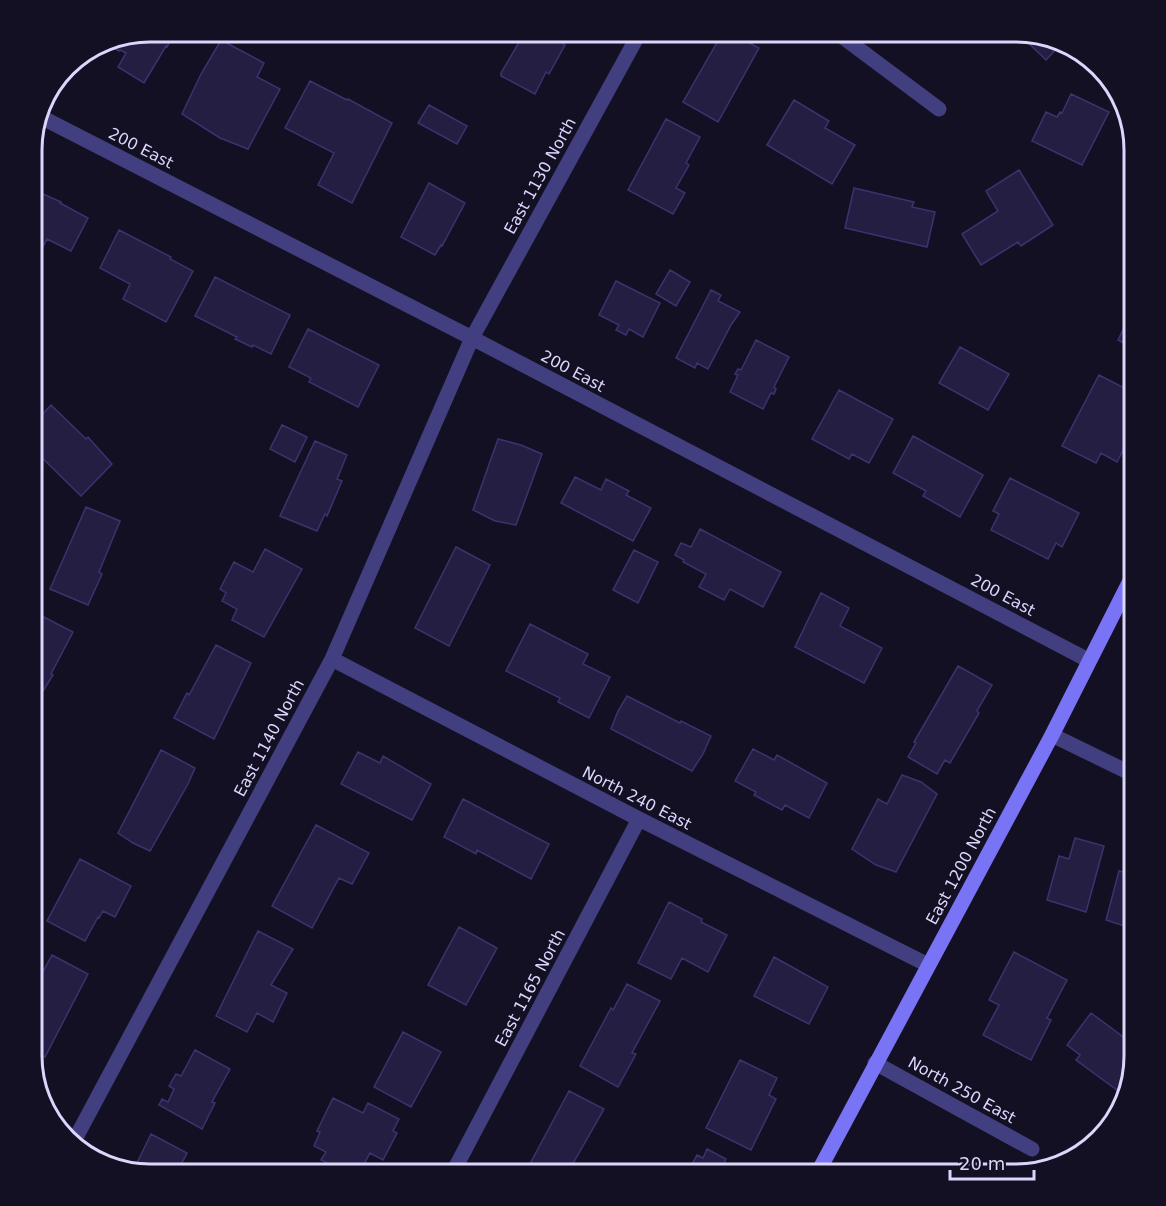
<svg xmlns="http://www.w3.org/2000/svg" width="1166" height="1206" font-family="'DejaVu Sans',sans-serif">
<rect width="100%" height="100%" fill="#141024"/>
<!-- building -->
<path fill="#251e43" stroke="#3e326e" stroke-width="1.5" d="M 150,32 L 168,32 L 173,35 L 167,47 L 166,46 L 144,83 L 118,67 L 126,53 L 120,50 L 119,51 L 105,43 L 105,41 Z
M 525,32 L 568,32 L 562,43 L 565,45 L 549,74 L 546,72 L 535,94 L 501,76 L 501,73 Z
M 723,32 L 729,32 L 759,48 L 718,122 L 683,102 Z
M 1017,32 L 1023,32 L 1063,42 L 1046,60 Z
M 221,40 L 264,63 L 257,77 L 280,89 L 248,149 L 220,138 L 182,114 L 201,74 Z
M 310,81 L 347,100 L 348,99 L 392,123 L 352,203 L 318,185 L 334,153 L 285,128 Z
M 1071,94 L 1109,112 L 1082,165 L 1032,141 L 1046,112 L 1057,117 L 1060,112 L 1062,113 Z
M 794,100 L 829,121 L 825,128 L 855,145 L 832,184 L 767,145 Z
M 429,105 L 467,126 L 457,144 L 418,123 Z
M 666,119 L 700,137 L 686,163 L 689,165 L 676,188 L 685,193 L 673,214 L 628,190 Z
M 1019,170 L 1053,225 L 1021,246 L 1018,242 L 981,265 L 962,234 L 998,211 L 986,191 Z
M 429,183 L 465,203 L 442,246 L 441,245 L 435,255 L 401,237 Z
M 854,188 L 914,202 L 912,207 L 935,212 L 927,247 L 845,228 Z
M 32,189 L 61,202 L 60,203 L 88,218 L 71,251 L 47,239 L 40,252 L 32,248 Z
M 119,230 L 171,257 L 170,259 L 193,271 L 166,322 L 123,299 L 130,284 L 100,268 Z
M 670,270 L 690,282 L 676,306 L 656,294 Z
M 215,277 L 290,315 L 271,354 L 253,345 L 252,347 L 235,339 L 237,337 L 195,316 Z
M 616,281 L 660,303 L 643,337 L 629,329 L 626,335 L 616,330 L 619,325 L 599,315 Z
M 711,290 L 721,295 L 718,301 L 740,312 L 731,325 L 708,369 L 697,363 L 695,368 L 676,358 Z
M 1134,308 L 1134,349 L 1118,340 Z
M 308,329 L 379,365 L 358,407 L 309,382 L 311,378 L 289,367 Z
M 756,340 L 789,357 L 774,387 L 776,389 L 774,394 L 771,393 L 763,409 L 730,392 L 738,375 L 735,374 L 738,369 L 741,370 Z
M 960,347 L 1009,374 L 988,410 L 939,383 Z
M 1099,375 L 1132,392 L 1127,403 L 1134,407 L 1134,429 L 1117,462 L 1101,453 L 1096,463 L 1062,446 Z
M 839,390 L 893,419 L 869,463 L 852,454 L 849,459 L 812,439 Z
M 51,405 L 86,439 L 88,437 L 112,464 L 81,496 L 32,448 L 32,425 Z
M 282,425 L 307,437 L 295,462 L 270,449 Z
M 913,436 L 983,475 L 960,517 L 923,496 L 926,491 L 893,473 Z
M 498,439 L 521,445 L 542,454 L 516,525 L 495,521 L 473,510 Z
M 315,441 L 347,455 L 337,479 L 342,481 L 327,516 L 325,514 L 317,531 L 280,516 Z
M 575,477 L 601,490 L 606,479 L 629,491 L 626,495 L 651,508 L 633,541 L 561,503 Z
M 1010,478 L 1079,513 L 1062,547 L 1056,543 L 1048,559 L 991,530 L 999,514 L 993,511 Z
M 86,507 L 120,521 L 99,572 L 102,574 L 88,605 L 50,589 Z
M 700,529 L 781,572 L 763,607 L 730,589 L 724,600 L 699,587 L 706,574 L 683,562 L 684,560 L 675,555 L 681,543 L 691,547 Z
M 456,547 L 490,565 L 449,646 L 415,628 Z
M 265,549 L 302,569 L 264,637 L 232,620 L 237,609 L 222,601 L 226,593 L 220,589 L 234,562 L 253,572 Z
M 634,550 L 658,562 L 638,603 L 613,590 Z
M 821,593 L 849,608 L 840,626 L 882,648 L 864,683 L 795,647 Z
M 34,612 L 73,632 L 51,674 L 53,675 L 33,707 L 32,617 Z
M 530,624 L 588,654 L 583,664 L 610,677 L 589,718 L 558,702 L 560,698 L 506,671 Z
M 216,645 L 251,663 L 214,739 L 174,718 L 187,693 L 189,695 Z
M 958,666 L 992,685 L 977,711 L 979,713 L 950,763 L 945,760 L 937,774 L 908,757 L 916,743 L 914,742 Z
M 627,696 L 680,723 L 681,721 L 711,736 L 703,754 L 692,771 L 611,729 L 618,711 Z
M 753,749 L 774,760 L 777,755 L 827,783 L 809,818 L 785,805 L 782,810 L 754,795 L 756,792 L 735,781 Z
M 161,750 L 195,768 L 188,784 L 150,851 L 133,843 L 118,833 Z
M 358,752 L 380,763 L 383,756 L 431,784 L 412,820 L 341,784 Z
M 902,775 L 921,782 L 937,794 L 896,872 L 876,865 L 852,849 L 878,799 L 887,804 Z
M 463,799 L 549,844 L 531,879 L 477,850 L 476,854 L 444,837 Z
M 316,825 L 369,853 L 352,884 L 339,878 L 312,928 L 272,906 Z
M 1075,838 L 1104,846 L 1086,912 L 1047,900 L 1059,856 L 1069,859 Z
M 80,859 L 131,886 L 115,917 L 103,911 L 99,918 L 98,917 L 85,941 L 47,921 Z
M 1134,870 L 1134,929 L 1106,920 L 1119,871 L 1132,874 Z
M 669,902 L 702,919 L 701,922 L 727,935 L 708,972 L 682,958 L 671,979 L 638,963 Z
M 459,927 L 497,948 L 466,1005 L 428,985 Z
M 258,931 L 293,949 L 271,985 L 287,993 L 273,1022 L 257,1013 L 247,1032 L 216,1016 Z
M 1014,952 L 1067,980 L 1047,1018 L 1051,1020 L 1031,1060 L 983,1035 L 999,1005 L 989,1000 Z
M 52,955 L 88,974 L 45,1057 L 32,1050 L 32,1000 L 38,987 L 35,986 Z
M 774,957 L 828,987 L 809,1024 L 754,996 Z
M 627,984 L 660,1001 L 632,1053 L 636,1054 L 618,1087 L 580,1066 L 611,1008 L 613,1010 Z
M 1091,1013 L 1134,1045 L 1134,1056 L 1128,1082 L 1121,1093 L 1076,1060 L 1080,1055 L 1067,1045 Z
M 403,1032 L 441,1052 L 411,1107 L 374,1087 Z
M 195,1050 L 230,1069 L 212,1102 L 215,1103 L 202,1129 L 159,1105 L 162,1099 L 168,1102 L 174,1089 L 169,1086 L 176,1074 L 181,1076 Z
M 740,1060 L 777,1078 L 769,1095 L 776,1099 L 751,1150 L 706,1128 Z
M 569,1091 L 604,1109 L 567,1174 L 528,1174 L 525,1173 Z
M 333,1098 L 363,1113 L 368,1103 L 399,1119 L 393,1131 L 397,1133 L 383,1160 L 370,1153 L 359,1174 L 351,1174 L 321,1160 L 326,1152 L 314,1146 L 320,1132 L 317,1131 Z
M 151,1134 L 187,1153 L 176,1174 L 150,1174 L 127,1169 L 129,1164 L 135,1167 Z
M 707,1149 L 726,1159 L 722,1167 L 734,1174 L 687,1174 L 697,1155 L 703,1158 Z"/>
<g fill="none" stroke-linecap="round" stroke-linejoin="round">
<!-- street -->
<path stroke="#413f7f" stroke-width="15" d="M 836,32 L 939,109
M 39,116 L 472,338 L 1088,660
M 332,659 L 639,819 L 928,965
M 1052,735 L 1134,775
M 875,1063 L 1032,1149
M 73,1143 L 332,659 L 472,338 L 640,32
M 452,1174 L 639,819"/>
<!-- secondary -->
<path stroke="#7874f5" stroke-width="15" d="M 817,1174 L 1052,735 L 1134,573"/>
</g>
<g text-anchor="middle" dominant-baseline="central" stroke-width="5" stroke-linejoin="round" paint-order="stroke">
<!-- street labels -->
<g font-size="16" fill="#dbd6fc" stroke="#141024">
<text transform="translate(141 148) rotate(27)">200 East</text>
<text transform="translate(540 176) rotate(-61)">East 1130 North</text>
<text transform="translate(573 371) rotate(28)">200 East</text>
<text transform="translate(1003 595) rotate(28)">200 East</text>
<text transform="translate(269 738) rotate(-62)">East 1140 North</text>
<text transform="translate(637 798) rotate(27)">North 240 East</text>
<text transform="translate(961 866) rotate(-62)">East 1200 North</text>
<text transform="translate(530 988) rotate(-62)">East 1165 North</text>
<text transform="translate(962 1090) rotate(29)">North 250 East</text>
</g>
</g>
<!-- crop -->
<path d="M0 0H1166V1206H0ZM150 42H1016A108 108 0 0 1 1124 150V1056A108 108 0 0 1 1016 1164H150A108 108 0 0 1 42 1056V150A108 108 0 0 1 150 42Z" fill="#141024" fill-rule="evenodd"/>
<path fill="none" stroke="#dbd6fc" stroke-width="3" d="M150 42H1016A108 108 0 0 1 1124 150V1056A108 108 0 0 1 1016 1164H150A108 108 0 0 1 42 1056V150A108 108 0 0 1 150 42Z"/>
<!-- scale -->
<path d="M950 1170v9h84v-9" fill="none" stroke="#dbd6fc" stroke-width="3"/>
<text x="959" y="1170" font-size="18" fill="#dbd6fc" stroke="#141024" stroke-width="4.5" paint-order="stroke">20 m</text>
</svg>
